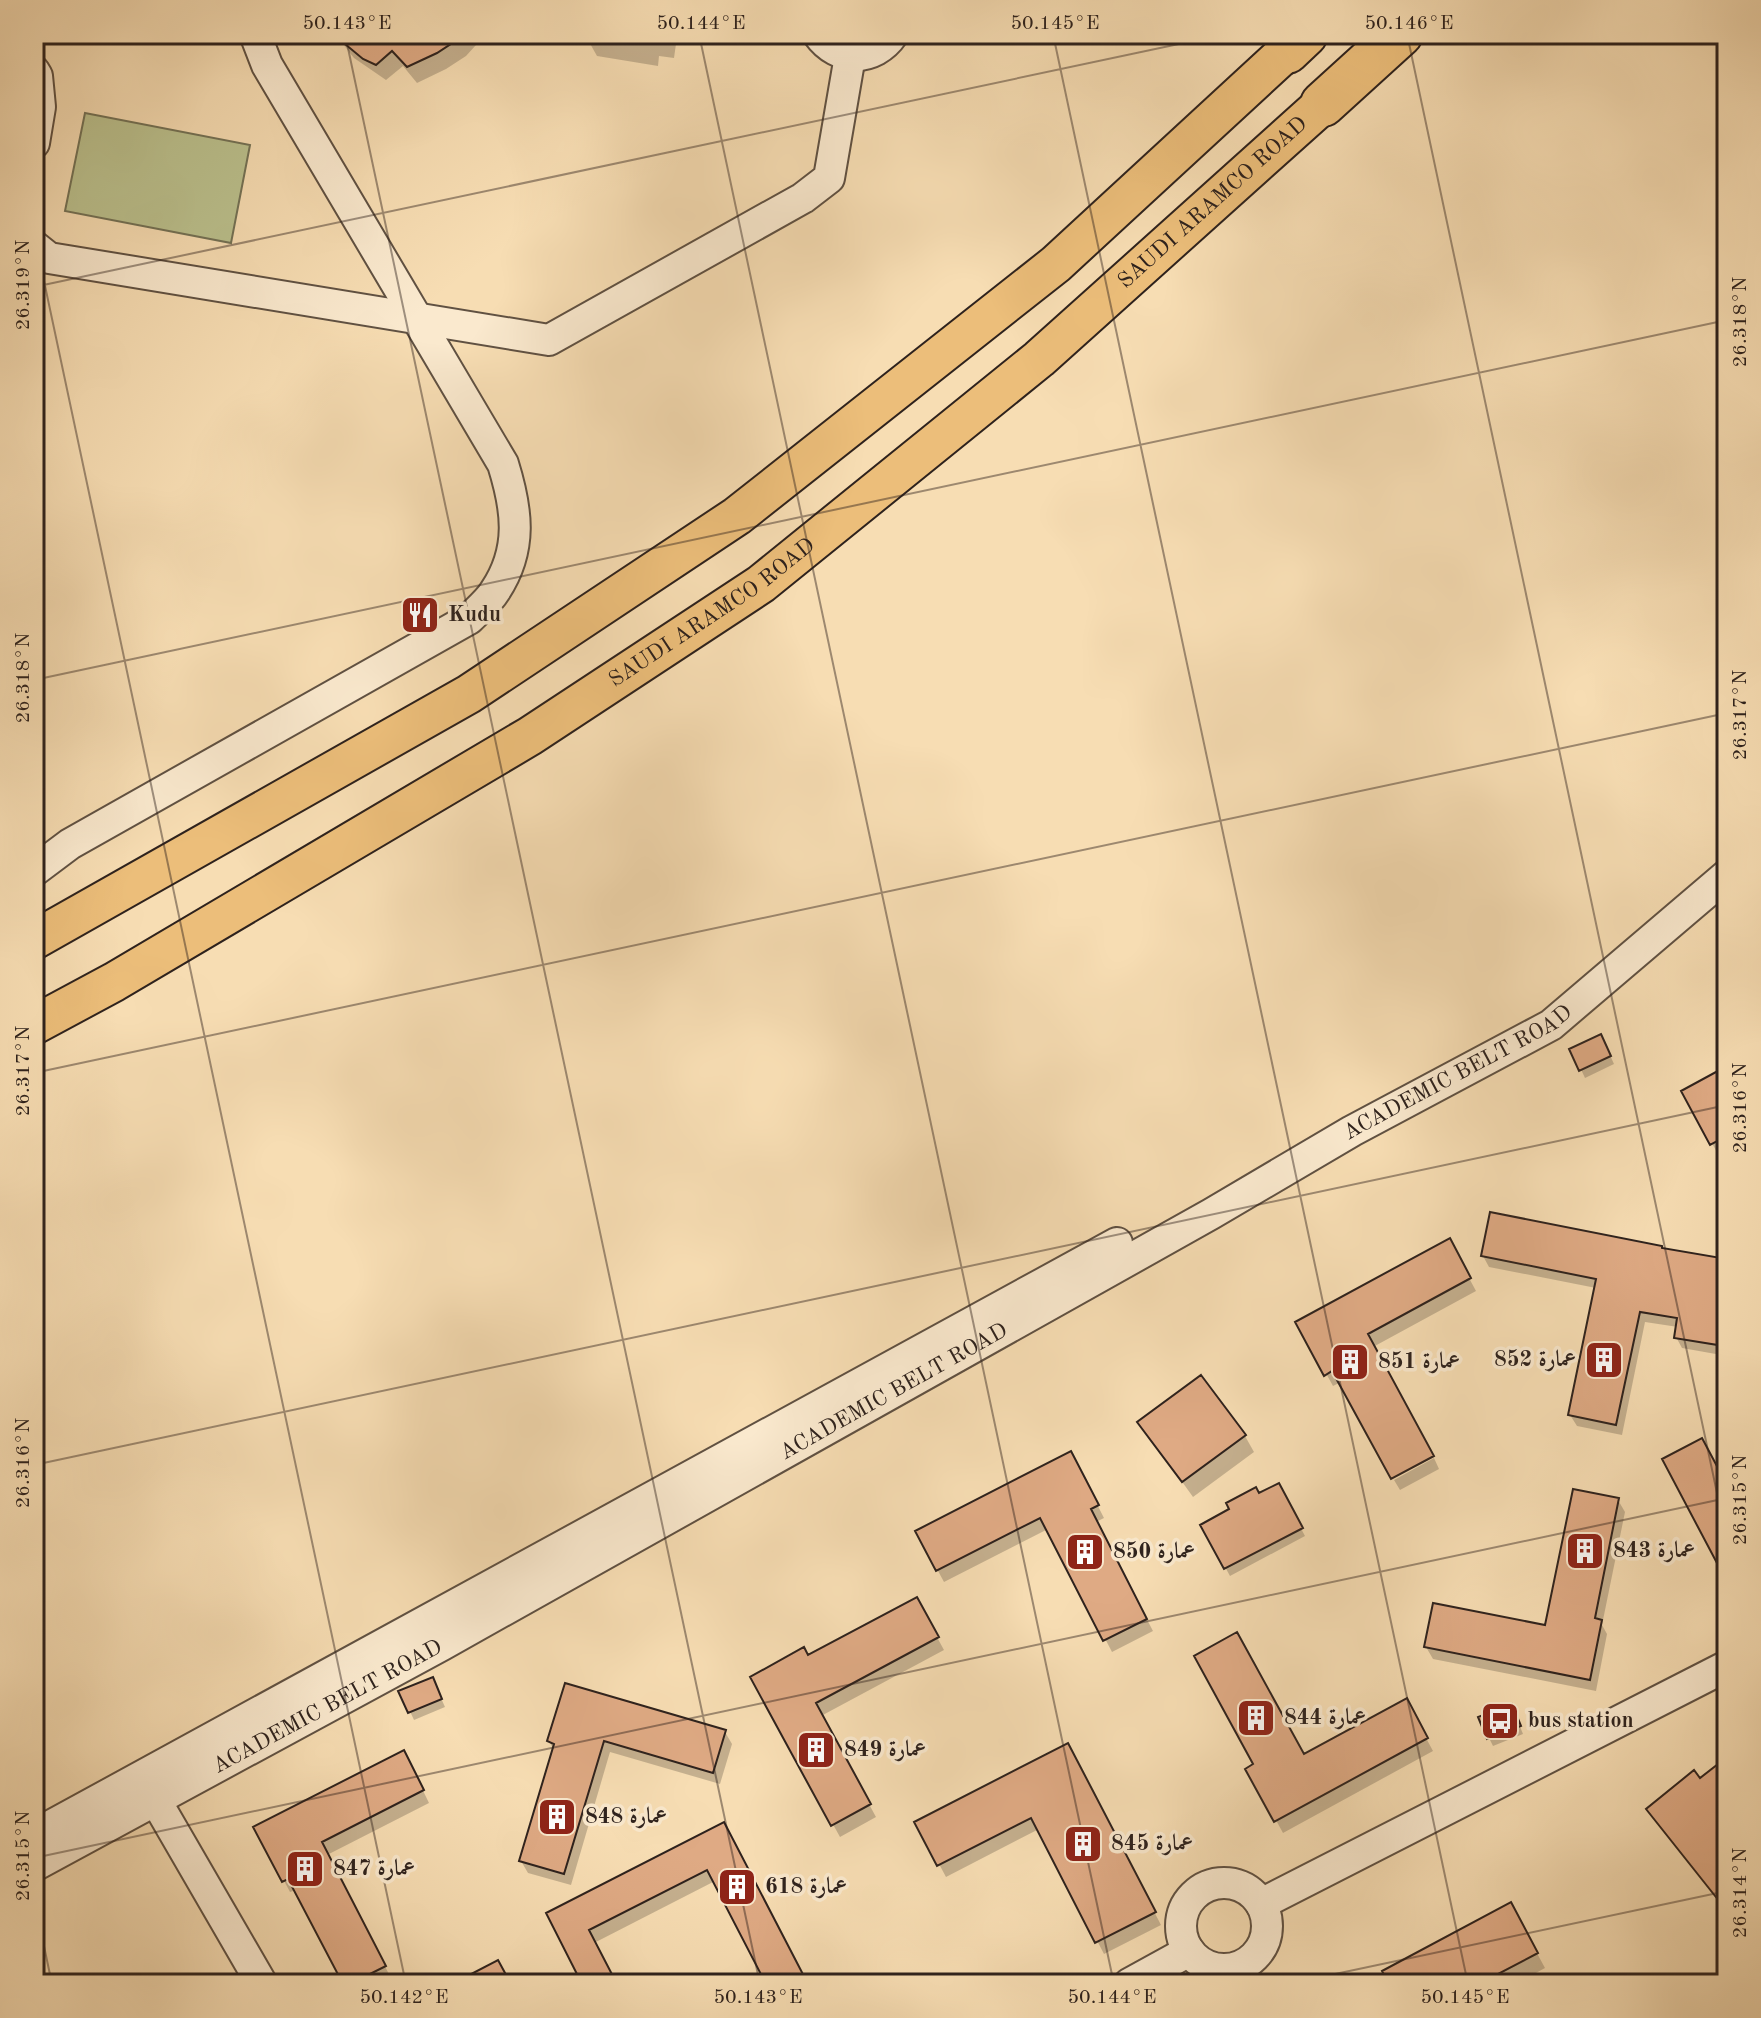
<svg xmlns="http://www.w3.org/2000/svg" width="1761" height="2018" font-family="'Old Standard TT',Amiri,serif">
<rect width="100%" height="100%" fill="#f7ddb3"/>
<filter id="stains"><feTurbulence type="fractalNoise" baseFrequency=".0025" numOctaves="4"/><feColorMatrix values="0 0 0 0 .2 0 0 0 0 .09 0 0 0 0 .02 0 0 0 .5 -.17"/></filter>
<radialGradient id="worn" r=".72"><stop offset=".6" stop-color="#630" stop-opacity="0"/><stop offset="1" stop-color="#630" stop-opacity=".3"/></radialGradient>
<!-- green -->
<path fill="#bbc18e" stroke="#747256" stroke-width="2" d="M 85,113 L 250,145 L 231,243 L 65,211 Z"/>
<!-- shadow -->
<path fill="#0003" d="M 335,34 L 486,34 L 466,56 L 446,69 L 417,83 L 403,66 L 386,80 L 354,58 Z
M 589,34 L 672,34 L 676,44 L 674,58 L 659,56 L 658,66 L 597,56 L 588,40 Z
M 1605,1044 L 1614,1064 L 1585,1078 L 1572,1050 Z
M 1727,1069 L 1727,1153 L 1719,1156 L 1684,1092 Z
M 1449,1241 L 1476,1291 L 1373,1347 L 1341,1382 L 1333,1386 L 1298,1323 Z
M 1663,1250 L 1727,1261 L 1727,1356 L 1682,1348 L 1676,1337 L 1678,1327 L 1645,1322 L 1622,1435 L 1577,1426 L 1570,1415 L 1596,1288 L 1489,1267 L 1483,1256 Z
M 1140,1423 L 1245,1436 L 1254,1452 L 1193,1497 Z
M 1434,1458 L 1439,1469 L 1400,1490 L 1394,1480 Z
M 1077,1465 L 1104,1518 L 1096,1522 L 1153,1631 L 1112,1652 L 1048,1529 L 944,1582 L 917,1532 Z
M 1278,1485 L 1305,1536 L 1230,1576 L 1202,1525 Z
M 1618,1500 L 1625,1512 L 1602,1625 L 1607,1634 L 1596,1691 L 1433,1659 L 1426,1647 L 1547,1628 Z
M 916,1599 L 944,1650 L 821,1716 L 876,1817 L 840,1837 L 752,1678 L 807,1658 Z
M 436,1687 L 445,1707 L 414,1720 L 401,1692 Z
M 1406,1701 L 1433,1751 L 1283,1833 L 1248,1769 L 1303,1757 Z
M 1515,1714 L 1523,1734 L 1493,1746 L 1489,1738 Z
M 725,1732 L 732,1744 L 720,1784 L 610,1752 L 571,1885 L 528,1873 L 521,1861 L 554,1750 L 549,1741 Z
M 1074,1757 L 1161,1925 L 1104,1954 L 1039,1829 L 946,1877 L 917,1823 Z
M 410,1764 L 429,1803 L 327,1855 L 391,1978 L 380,1984 L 345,1984 L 296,1890 L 290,1892 L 256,1828 Z
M 723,1824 L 807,1984 L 768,1984 L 715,1881 L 594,1943 L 616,1984 L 584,1984 L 548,1914 Z
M 1519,1920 L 1545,1968 L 1516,1984 L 1382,1984 Z"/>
<!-- building -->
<path fill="#dfaa84" stroke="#2e221d" stroke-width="2" d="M 333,34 L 466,34 L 437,53 L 407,67 L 392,51 L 376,65 L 363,59 Z
M 1601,1034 L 1611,1056 L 1579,1071 L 1569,1049 Z
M 1727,1066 L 1727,1136 L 1710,1145 L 1681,1091 Z
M 1490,1212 L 1662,1246 L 1662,1248 L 1727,1259 L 1727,1330 L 1724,1346 L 1674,1338 L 1677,1318 L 1640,1312 L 1616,1425 L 1568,1415 L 1596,1279 L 1481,1256 Z
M 1450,1238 L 1471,1278 L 1368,1334 L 1434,1456 L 1391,1479 L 1332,1371 L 1324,1376 L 1295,1322 Z
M 1201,1375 L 1246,1435 L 1182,1482 L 1137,1422 Z
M 1702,1438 L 1727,1485 L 1727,1582 L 1662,1459 Z
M 1071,1451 L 1099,1505 L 1091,1509 L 1147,1619 L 1103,1641 L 1040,1518 L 936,1571 L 915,1531 Z
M 1279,1483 L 1303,1528 L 1224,1569 L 1200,1525 L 1229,1509 L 1226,1503 L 1256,1487 L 1259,1493 Z
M 1573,1489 L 1619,1498 L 1595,1618 L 1602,1620 L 1590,1680 L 1424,1647 L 1433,1603 L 1545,1625 Z
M 917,1597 L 939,1637 L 816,1703 L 871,1804 L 831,1826 L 750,1677 L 804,1647 L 808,1655 Z
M 1237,1632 L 1304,1754 L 1407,1698 L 1428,1738 L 1274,1822 L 1245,1769 L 1253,1764 L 1194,1656 Z
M 433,1677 L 442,1699 L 408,1713 L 398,1691 Z
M 565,1683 L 726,1730 L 713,1773 L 604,1741 L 564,1874 L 519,1861 L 554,1744 L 547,1741 Z
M 1512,1704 L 1521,1726 L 1487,1739 L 1478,1717 Z
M 1068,1743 L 1156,1912 L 1095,1943 L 1031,1818 L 937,1866 L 914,1822 Z
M 404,1750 L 424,1790 L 322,1842 L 386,1966 L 350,1984 L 343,1984 L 288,1879 L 282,1882 L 253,1827 Z
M 1727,1757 L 1727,1911 L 1646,1809 L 1694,1770 L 1700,1778 Z
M 724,1822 L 808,1984 L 766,1984 L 707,1870 L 589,1930 L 617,1984 L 582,1984 L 546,1913 Z
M 1511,1902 L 1538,1953 L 1479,1984 L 1389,1984 L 1382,1971 Z
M 498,1960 L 511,1984 L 452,1984 Z"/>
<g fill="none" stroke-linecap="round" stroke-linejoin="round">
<!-- minor casing -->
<g stroke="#605142" stroke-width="34">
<g id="minor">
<path d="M 818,34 C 838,62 874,62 893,34"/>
<path d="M 34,71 L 37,76 L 40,107 L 34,143"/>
<path d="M 34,246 L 49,258 L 549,340 L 803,198 L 829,178 L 850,56"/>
<path d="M 34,871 L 70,844 L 469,619 C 478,610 489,601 495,591 C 523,549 517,509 503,464 L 267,65 L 255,34"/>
<path d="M 156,1801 L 262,1984"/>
<path d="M 34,1835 L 1117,1243"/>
<path id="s1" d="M 34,1866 L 442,1645 L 1211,1214 L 1352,1131 L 1551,1025 L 1727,875"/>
<circle cx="1224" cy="1926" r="43"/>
<path d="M 1261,1904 L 1727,1666"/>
<path d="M 1129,1984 L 1189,1951"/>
</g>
</g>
<!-- major casing -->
<g stroke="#2e221d" stroke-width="42">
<g id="major">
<path d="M 34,940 L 469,694 L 737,516 L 1056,264 L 1287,51"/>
<path id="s2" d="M 34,1025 L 114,982 L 530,736 L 761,584 L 1039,359 L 1323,104"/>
</g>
</g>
<!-- highway casing -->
<g stroke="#2e221d" stroke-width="48">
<path id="highway" d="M 1287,51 L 1305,34
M 1323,104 L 1400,34"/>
</g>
<!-- minor -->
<use href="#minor" stroke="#fae9ce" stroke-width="30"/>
<!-- major -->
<use href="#major" stroke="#ecbe7a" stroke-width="38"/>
<!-- highway -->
<use href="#highway" stroke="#ecbe7a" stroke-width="44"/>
</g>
<!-- ticks -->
<path fill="none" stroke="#2e221d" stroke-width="2" stroke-opacity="0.45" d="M 345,34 L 760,1984M 699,34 L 1114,1984M 1053,34 L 1468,1984M 1407,34 L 1727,1540M 34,234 L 406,1984M 34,287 L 1226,34M 34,680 L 1727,320M 34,1073 L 1727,713M 34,1465 L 1727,1105M 34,1858 L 1727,1498M 34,1899 L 52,1984M 1288,1984 L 1727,1891"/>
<!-- icons -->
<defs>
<g id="restaurant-square" transform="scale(2)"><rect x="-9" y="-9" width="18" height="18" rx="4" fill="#8f2418" stroke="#fae9ce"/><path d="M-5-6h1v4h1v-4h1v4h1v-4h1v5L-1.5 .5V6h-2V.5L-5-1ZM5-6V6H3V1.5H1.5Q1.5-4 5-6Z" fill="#fff"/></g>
<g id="building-square" transform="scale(2)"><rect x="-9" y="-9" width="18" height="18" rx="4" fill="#8f2418" stroke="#fae9ce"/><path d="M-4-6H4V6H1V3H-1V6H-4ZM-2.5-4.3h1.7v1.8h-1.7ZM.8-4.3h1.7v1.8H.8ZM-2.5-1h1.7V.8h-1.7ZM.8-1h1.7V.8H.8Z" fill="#fff"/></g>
<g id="bus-square" transform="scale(2)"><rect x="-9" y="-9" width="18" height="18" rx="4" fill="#8f2418" stroke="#fae9ce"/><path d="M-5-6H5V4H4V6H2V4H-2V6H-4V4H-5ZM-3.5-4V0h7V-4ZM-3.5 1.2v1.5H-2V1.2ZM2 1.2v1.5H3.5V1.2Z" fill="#fff"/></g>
</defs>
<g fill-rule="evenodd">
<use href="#restaurant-square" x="420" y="615"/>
<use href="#building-square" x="1604" y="1360"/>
<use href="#building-square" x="1350" y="1362"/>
<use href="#building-square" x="1585" y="1551"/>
<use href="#building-square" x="1085" y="1552"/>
<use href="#building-square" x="1256" y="1718"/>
<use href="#bus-square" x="1500" y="1721"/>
<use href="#building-square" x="816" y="1750"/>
<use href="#building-square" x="557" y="1817"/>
<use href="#building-square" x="1083" y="1844"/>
<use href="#building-square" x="305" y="1869"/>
<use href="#building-square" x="737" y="1887"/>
</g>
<g text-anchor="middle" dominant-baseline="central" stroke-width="7" stroke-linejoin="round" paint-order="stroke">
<!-- street labels -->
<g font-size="22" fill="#2e221d" stroke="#fae9ce">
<text stroke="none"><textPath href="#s2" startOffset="1442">SAUDI ARAMCO ROAD</textPath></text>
<text stroke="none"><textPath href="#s2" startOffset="794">SAUDI ARAMCO ROAD</textPath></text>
<text stroke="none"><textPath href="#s1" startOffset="1630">ACADEMIC BELT ROAD</textPath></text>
<text stroke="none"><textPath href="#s1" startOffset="982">ACADEMIC BELT ROAD</textPath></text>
<text stroke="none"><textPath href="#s1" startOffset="334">ACADEMIC BELT ROAD</textPath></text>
</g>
<!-- poi labels -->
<g font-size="22" font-weight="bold" fill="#2e221d" stroke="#fae9ce" text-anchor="start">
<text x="448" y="615">Kudu</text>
<text x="1576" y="1360" text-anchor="end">عمارة 852</text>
<text x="1378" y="1362">عمارة 851</text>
<text x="1613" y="1551">عمارة 843</text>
<text x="1113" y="1552">عمارة 850</text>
<text x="1284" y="1718">عمارة 844</text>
<text x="1528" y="1721">bus station</text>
<text x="844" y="1750">عمارة 849</text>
<text x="585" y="1817">عمارة 848</text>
<text x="1111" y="1844">عمارة 845</text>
<text x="333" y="1869">عمارة 847</text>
<text x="765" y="1887">عمارة 618</text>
</g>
</g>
<!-- margin -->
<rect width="1761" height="2018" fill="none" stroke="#f7ddb3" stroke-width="88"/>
<rect x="44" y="44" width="1673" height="1930" fill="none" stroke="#2e221d" stroke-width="3"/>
<g font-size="20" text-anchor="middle" fill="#2e221d">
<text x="347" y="29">50.143°E</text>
<text x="701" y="29">50.144°E</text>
<text x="1055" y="29">50.145°E</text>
<text x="1409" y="29">50.146°E</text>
<text transform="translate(22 285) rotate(-90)" y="7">26.319°N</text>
<text transform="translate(1739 322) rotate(-90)" y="7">26.318°N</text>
<text transform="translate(22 678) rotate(-90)" y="7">26.318°N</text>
<text transform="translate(1739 715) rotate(-90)" y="7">26.317°N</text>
<text transform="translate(22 1071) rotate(-90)" y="7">26.317°N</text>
<text transform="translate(1739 1108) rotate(-90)" y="7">26.316°N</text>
<text transform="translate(22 1463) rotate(-90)" y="7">26.316°N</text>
<text transform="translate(1739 1500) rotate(-90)" y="7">26.315°N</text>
<text transform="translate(22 1856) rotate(-90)" y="7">26.315°N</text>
<text transform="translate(1739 1893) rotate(-90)" y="7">26.314°N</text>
<text x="404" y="2003">50.142°E</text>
<text x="758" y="2003">50.143°E</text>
<text x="1112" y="2003">50.144°E</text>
<text x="1465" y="2003">50.145°E</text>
</g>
<rect width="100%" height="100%" filter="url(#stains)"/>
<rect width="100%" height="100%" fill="url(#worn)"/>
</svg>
